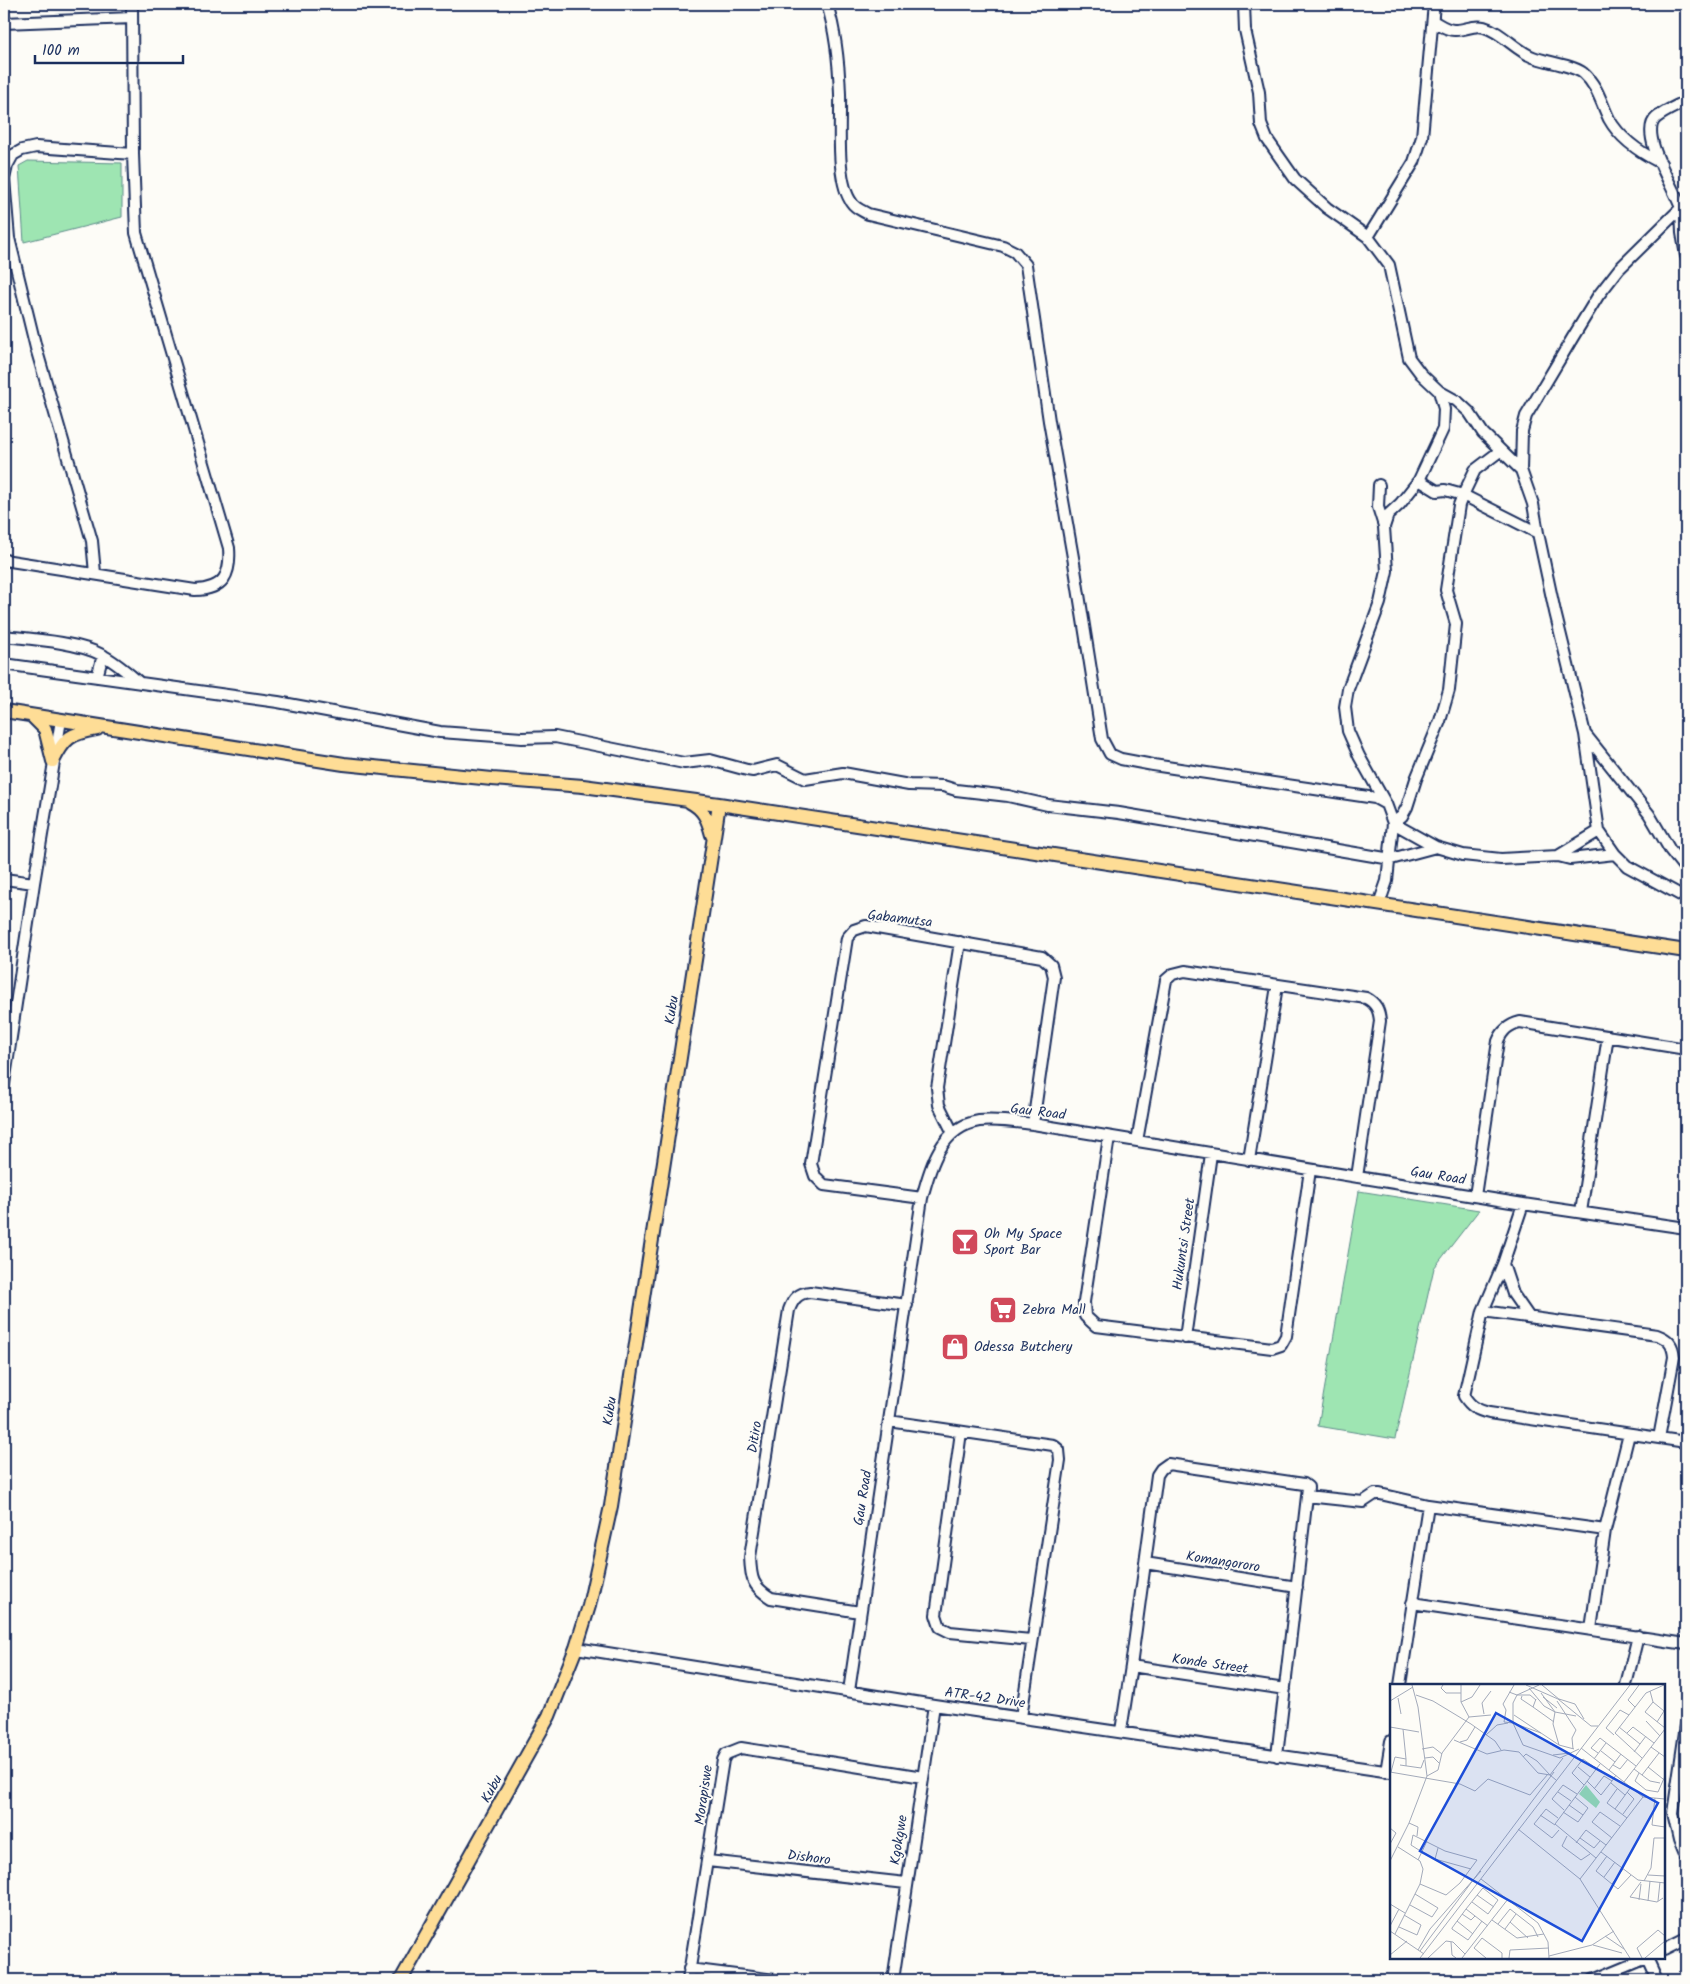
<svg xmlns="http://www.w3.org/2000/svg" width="1690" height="1984" font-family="Kalam,sans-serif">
<rect width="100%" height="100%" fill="#fdfcf7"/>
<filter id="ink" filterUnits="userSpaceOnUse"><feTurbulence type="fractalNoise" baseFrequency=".02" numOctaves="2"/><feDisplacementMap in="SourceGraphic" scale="10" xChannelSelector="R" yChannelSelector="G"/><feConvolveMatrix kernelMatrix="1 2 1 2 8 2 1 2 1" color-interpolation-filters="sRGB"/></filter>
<g filter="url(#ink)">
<!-- green -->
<path fill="#9ee5b2" stroke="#5c8a88" d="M 28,161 L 122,163 L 122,217 L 24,242 L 19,166 Z
M 1359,1191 L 1479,1210 L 1434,1268 L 1395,1439 L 1318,1426 Z"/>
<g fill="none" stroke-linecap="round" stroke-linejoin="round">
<!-- minor casing -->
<g stroke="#1b2f5e" stroke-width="14">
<path id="minor" d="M 827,4 C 836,33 839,64 840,94 C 841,122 835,181 852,203 C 855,208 863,211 868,214 L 1003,246 L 1015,252 L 1026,265 L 1049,421 L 1074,563 L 1102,739 L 1110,754 L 1121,759 L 1153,765 L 1375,798 L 1386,804
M 1244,4 L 1245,30 L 1259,92 L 1261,124 L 1267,139 L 1295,179 L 1327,208 L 1368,237 L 1389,265 L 1409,358 L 1421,374 L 1439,391 L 1444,409 L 1443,429 L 1419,480 L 1400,504 L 1388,515 L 1384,527 L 1387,571 L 1380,603 L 1348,689 L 1345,707 L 1348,731 L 1359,756 L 1386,804 L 1393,823 L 1387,881 L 1379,904
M 1433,21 C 1439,24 1446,30 1454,30 C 1464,31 1473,24 1484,27 C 1502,32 1515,50 1533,57 C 1546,62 1573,65 1583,73 C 1598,86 1601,103 1609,119 C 1620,139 1641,153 1661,163
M 4,23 L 132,18
M 1686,101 C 1677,106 1664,111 1656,118 C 1638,134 1675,189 1681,208 L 1619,269 L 1598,296 L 1573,337 L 1526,416 L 1522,431 L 1521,470 L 1533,504 L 1538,533 L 1555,612 L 1585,734 L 1599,831 L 1615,854 L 1627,866 L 1686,898
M 1683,207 L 1681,208 L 1682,233 L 1686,256
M 1368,237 L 1414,162 L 1422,137 L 1434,4
M 1439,391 L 1457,401 L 1469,412 L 1483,433 L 1521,470
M 1500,451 L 1475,470 L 1463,495 L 1538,533
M 1419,480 L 1437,491 L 1445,490 L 1463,495 L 1459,505 L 1446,590 L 1456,624 L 1449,690 L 1440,721 L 1416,779 L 1407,807 L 1402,816 L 1393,823 L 1436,847 L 1463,855 L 1501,859 L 1558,856 L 1570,859 L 1615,854
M 1379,485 L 1378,507 L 1384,526
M 4,560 L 195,590 C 224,589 231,575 229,548 L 136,233 L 133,154 L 132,4
M 95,573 L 92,541 L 36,348 L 9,238 L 4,179 L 7,166 L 13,155 L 22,150 L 36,147 L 133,154
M 4,636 C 31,639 78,642 102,655 C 116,662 128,673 140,683
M 4,664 L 278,702 L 440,732 L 522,738 L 555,737 L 684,763 L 710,760 L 747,770 L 753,771 L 777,765 L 805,779 L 843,773 L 909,785 L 943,786 L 956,790 L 1008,796 L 1048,805 L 1119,813 L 1391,859 L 1436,847
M 97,677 L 103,655
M 1586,735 L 1649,814 L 1670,850 L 1686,870
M 1558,856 L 1599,831
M 4,879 L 34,883
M 4,1084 L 34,883 L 61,720
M 953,1133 L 939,1105 L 937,1088 L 960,942
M 1109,1137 L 1084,1302 L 1085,1316 L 1096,1326 L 1272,1348 L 1281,1345 L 1286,1336 L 1310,1170
M 1137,1141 L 1166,980 L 1173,974 L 1185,971 L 1366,998 C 1376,1003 1379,1010 1380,1021 L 1357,1177
M 1249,1160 L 1277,986
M 1475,1196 L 1498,1041 C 1502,1031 1508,1025 1520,1022 L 1686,1049
M 922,1198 L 824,1185 L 815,1176 L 811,1164 L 847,938 L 854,930 L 866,926 L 1042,957 L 1051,965 L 1054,977 L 1033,1124
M 1523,1204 L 1503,1264 L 1483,1311 L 1464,1396 C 1471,1407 1477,1410 1489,1413 L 1659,1438
M 1581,1212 L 1608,1036
M 1503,1264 L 1513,1294 L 1529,1317
M 1483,1311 L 1657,1335 C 1668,1339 1673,1344 1674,1357 L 1659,1438 L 1686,1442
M 1185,1338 L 1211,1154
M 889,1421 L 1053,1445 L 1059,1450 L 1060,1460 L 1021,1717
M 961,1432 L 936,1615 L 940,1627 L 950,1632 L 1031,1640
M 1307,1496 L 1363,1502 L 1375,1494 L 1380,1494 L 1428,1505
M 1145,1563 L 1297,1587
M 1412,1603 L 1686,1644
M 860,1612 L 771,1598 C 752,1586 751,1579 750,1557 L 789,1310 C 793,1299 798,1293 810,1292 L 907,1305
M 1591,1629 L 1605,1530 L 1629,1434
M 576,1648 L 934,1705 L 1391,1772
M 1131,1666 L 1285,1689
M 1400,1685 L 1428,1505 L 1605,1530
M 1626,1685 L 1638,1636
M 849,1691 L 922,1198 C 930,1167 941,1127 979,1121 C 996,1119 1016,1122 1033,1124 L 1523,1204 L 1686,1228
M 1686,1725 L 1673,1813 L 1679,1839 L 1686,1856
M 1121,1731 L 1131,1666 L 1157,1475 L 1161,1469 L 1168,1464 L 1304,1484 L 1308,1487 L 1307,1496 L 1277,1756
M 1386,1772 L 1391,1741
M 708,1861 L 906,1883
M 1664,1950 L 1686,1939
M 1647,1958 L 1657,1980
M 689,1969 L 775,1980
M 688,1980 L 723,1760 L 726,1754 L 741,1748 L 923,1777
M 893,1980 L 934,1705
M 1593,1980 L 1646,1958"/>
</g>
<!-- major casing -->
<g stroke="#1b2f5e" stroke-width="16">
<path id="major" d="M 4,711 L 344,764 L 492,779 L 583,786 L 719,804 L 1686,951
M 32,716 L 45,729 L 53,761
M 53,761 C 65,737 70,734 97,729
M 690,802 C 704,809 708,820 712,835
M 401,1980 L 549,1716 L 576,1648 L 589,1606 L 611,1506 L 719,804"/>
</g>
<!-- minor -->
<use href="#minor" stroke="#fdfcf7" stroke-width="10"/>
<!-- major -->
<use href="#major" stroke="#fedd96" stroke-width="12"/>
</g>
</g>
<!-- icons -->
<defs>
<g id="bar-square" transform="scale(1.4375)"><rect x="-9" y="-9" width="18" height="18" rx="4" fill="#d1495b" stroke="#fdfcf7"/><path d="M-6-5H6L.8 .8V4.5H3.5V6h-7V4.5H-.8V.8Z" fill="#fff"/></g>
<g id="supermarket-square" transform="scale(1.4375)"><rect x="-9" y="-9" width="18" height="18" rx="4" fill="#d1495b" stroke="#fdfcf7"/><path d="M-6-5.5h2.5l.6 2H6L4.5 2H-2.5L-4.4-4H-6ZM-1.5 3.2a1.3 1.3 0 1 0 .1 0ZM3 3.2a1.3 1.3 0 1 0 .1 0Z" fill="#fff"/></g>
<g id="shop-square" transform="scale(1.4375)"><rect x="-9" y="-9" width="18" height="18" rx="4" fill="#d1495b" stroke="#fdfcf7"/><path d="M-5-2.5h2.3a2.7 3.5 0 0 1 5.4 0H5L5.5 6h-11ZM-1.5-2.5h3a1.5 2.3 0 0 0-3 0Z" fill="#fff"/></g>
</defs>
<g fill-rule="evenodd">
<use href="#bar-square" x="965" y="1242"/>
<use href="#supermarket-square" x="1003" y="1310"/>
<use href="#shop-square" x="955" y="1347"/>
</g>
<g text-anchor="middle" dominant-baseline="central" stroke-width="4" stroke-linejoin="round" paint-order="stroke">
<!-- street labels -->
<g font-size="14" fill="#1b2f5e" stroke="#fdfcf7">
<text transform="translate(900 919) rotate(7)">Gabamutsa</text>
<text transform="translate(672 1010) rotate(-81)">Kubu</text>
<text transform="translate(1038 1112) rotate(7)">Gau Road</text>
<text transform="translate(1438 1176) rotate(9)">Gau Road</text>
<text transform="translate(1184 1244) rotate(-82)">Hukuntsi Street</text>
<text transform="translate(610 1411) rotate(-81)">Kubu</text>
<text transform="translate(755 1437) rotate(-81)">Ditiro</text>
<text transform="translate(863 1498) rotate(-81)">Gau Road</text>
<text transform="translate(1223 1562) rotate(9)">Komangororo</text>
<text transform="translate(1210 1664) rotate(8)">Konde Street</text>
<text transform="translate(985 1698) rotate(8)">ATR-42 Drive</text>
<text transform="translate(492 1789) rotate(-61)">Kubu</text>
<text transform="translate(704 1795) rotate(-82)">Morapiswe</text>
<text transform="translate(899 1840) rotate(-81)">Kgokgwe</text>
<text transform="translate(809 1858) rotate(7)">Dishoro</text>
</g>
<!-- poi labels -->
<g font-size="14" fill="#1b2f5e" stroke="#fdfcf7" text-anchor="start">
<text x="984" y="1234">Oh My Space<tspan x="984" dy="16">Sport Bar</tspan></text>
<text x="1022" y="1310">Zebra Mall</text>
<text x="974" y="1347">Odessa Butchery</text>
</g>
</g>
<!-- overview -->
<g transform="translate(1390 1684)">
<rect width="275" height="275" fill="#fdfcf7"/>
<path d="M 196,101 L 210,118 L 206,124 L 189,110 Z" fill="#9ee5b2"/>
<path fill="none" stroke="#a3aaba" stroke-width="1" d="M 53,1 L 51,4 L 56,9 L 71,9M 71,1 L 71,18 L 79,33M 124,1 L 113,20 L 116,26 L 114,38 L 123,39 L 133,61 L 170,74 L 189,65M 136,1 L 168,15 L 201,42 L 208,42M 152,1 L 170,16M 139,4 L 154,22 L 165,28 L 163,40 L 169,61M 260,7 L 263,18 L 274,27 L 267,38M 119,8 L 127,11 L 149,1M 151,9 L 165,28 L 186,32M 26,11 L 43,17 L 81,40 L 105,57 L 111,66M 132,12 L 131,15 L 143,23M 153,13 L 167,24M 8,14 L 11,30M 146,15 L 143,23 L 164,38M 169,15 L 185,20 L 194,35M 146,16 L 140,11 L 127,11 L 123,19 L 123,39 L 151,49M 0,17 L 23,3M 167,17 L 186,46 L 182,54 L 183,65M 71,18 L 82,13 L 90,1M 263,18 L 255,28 L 275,44M 245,23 L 238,16 L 249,1M 94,30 L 92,19 L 101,7M 124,31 L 169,61 L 184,65M 256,37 L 270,52M 0,43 L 29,48M 229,43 L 250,60M 13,45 L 16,75M 237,49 L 243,43 L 264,59M 96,51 L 107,41 L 118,39M 224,51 L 216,44 L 230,26 L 239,31M 64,56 L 97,70 L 114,66 L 129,68 L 148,89 L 160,91 L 166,96M 70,58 L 77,56 L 85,43M 261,63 L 275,73M 191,64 L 253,113 L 275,115M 32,65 L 43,63 L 52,70M 211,67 L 225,78M 244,68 L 256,52M 208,69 L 201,64 L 210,54 L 246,82M 163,71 L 180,69M 133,73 L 136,70 L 147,77 L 160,91 L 173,74M 35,74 L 43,73 L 49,79M 252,74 L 225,49 L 256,9 L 274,1M 204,75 L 216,59M 10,81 L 31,84 L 34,76M 223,81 L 230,85 L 238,75M 188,83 L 200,93M 258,83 L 273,95M 244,85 L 260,97 L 270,99M 219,86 L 231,70M 0,88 L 70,100 L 85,107 L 98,95 L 140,111 L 158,90M 1,88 L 5,73 L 16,75 L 16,82M 249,89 L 245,97 L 256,106 L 268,108 L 275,92M 252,91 L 269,69M 37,92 L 48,86 L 52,69 L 79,33 L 101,31M 197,97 L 211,111 L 222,97M 234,98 L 275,45M 221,99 L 235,111M 194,101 L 182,89 L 193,75 L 207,85M 204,105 L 214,92 L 222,97 L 226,91M 227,105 L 217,119 L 237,134M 168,108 L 181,117M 265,114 L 262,141 L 275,143M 179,121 L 193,131M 225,125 L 241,103M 174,126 L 162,115 L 173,101 L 187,110M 173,128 L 188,138 L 198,124 L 185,113M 233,130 L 244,115 L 237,108M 150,131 L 165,141M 168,134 L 156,125 L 144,140 L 162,154 L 169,146M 19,139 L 28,143 L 27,152M 0,144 L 6,149 L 0,160M 128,145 L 190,195 L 240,274M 177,152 L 172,162 L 191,176 L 200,170M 190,154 L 204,164 L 210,157M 222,154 L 202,138 L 210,128 L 230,142M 186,159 L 196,146 L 216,161M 48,164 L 45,175 L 81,185M 211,168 L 248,196 L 275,199M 217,172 L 206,187 L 228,205 L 241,191M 206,174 L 165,140 L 210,80M 28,176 L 37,157M 0,177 L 19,139 L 37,92 L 28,23 L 22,1M 258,191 L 275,192M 214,193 L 225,178M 91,195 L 148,239 L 158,258 L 159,274M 190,195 L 253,113M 254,197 L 261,184 L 264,154 L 275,154M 251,198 L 240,213 L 267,218 L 273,214M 30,200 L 56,211 L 70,199 L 87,176 L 55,167 L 23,151 L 21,161 L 32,168M 222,200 L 233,185M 87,211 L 104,223M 249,216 L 251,200M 258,217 L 260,197M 268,217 L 270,198M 82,218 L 98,230 L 108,216 L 93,204 L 92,205 L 76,225 L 62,244 L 62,245 L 78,256 L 92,237M 0,220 L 15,229M 20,221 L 42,233 L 48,224 L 25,210M 76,225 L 98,242M 72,230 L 81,236 L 85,232M 102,236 L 127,254 L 154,250M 67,237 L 83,250M 120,238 L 138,254M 108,240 L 120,225 L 143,243 L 148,253M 0,242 L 9,225M 9,243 L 27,251 L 31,241 L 14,231M 115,245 L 126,230M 0,247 L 34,270M 5,250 L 30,200 L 33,185 L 30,177 L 8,163M 215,252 L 234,265M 61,258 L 62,271 L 66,274M 203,261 L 232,269M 28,266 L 40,245 L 91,187M 30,267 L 164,88M 0,271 L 17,257M 159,272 L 202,261 L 224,247M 30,274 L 240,1M 38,274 L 56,257 L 63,258 L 75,270M 72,274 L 118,215M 96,274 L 84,264 L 92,254 L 112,269 L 112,274M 119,274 L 120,266 L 159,264M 252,274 L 247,264 L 268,246 L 275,252M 255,274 L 275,257"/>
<path fill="#1d4ed8" fill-opacity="0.15" stroke="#1d4ed8" stroke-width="2.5" d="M 106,29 L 268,119 L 192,257 L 30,167 Z"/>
<rect width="275" height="275" fill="none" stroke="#1b2f5e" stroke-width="2.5"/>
</g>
<!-- margin -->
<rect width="1690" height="1984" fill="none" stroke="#fdfcf7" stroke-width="20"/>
<rect x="10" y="10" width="1670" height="1964" fill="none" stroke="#1b2f5e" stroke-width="2" filter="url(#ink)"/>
<!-- scale -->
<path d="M35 55v8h148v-8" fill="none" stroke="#1b2f5e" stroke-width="2.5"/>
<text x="42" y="55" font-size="15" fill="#1b2f5e" stroke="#fdfcf7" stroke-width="4" paint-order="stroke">100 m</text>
</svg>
